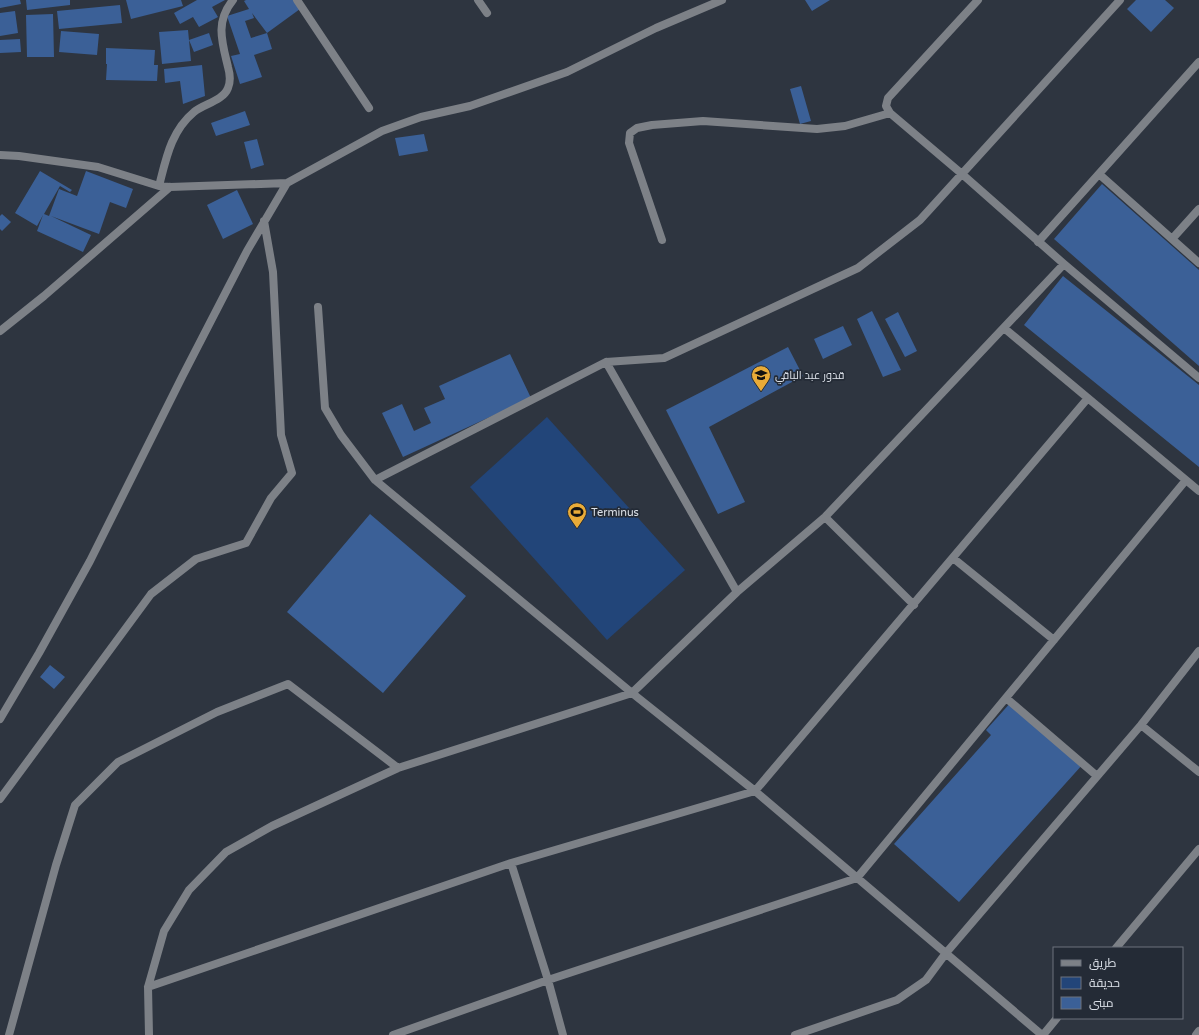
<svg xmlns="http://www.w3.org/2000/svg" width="1199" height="1035" font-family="'Varela Round',Cairo,sans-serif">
<rect width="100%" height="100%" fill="#2e3540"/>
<!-- green -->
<path fill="#224579" d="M 547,417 L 685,570 L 607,640 L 470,487 Z"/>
<!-- building -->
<path fill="#3b6097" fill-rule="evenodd" d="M 0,0 L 20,0 L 21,4 L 0,8 Z
M 26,0 L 70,0 L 70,5 L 27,10 Z
M 126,0 L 181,0 L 183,6 L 131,19 Z
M 197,0 L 225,0 L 212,7 L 218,17 L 199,27 L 193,17 L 180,24 L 174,13 Z
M 246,0 L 293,0 L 300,9 L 267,33 L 272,49 L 254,55 L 262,77 L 240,84 L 231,56 L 240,54 L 227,16 L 249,9 L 244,1 ZM 252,13 L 267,33 L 251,38 L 245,21 L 254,18 Z
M 805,0 L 830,0 L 812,11 Z
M 1136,0 L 1165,0 L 1174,8 L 1151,32 L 1127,9 Z
M 120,5 L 122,23 L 59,29 L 57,11 Z
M 15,11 L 18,33 L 0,36 L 0,13 Z
M 53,14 L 54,57 L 27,57 L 26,15 Z
M 188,30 L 191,61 L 162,64 L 159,32 Z
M 61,31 L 99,34 L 97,55 L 59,52 Z
M 209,33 L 213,45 L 194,52 L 189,40 Z
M 20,39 L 21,52 L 0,53 L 0,40 Z
M 106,48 L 155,50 L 154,65 L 158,65 L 157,81 L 106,80 L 107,64 L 106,64 Z
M 202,65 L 205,96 L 183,104 L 180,81 L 165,83 L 164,69 Z
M 801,86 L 811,121 L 800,124 L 790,89 Z
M 245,111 L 250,125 L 216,136 L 211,123 Z
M 424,134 L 428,151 L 399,156 L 395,138 Z
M 257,139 L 264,165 L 251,169 L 244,142 Z
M 40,171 L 72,190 L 70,192 L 60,186 L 44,214 L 49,216 L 59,189 L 77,196 L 86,171 L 133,189 L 126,208 L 110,202 L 99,234 L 51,216 L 91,235 L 83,252 L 37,231 L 43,215 L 37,226 L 15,213 Z
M 1102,184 L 1199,270 L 1199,366 L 1054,239 Z
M 237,190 L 253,224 L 223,239 L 207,205 Z
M 2,214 L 11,222 L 2,231 L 0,229 L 0,216 Z
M 1063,276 L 1199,385 L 1199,467 L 1024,325 Z
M 872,311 L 901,370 L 883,377 L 857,319 Z
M 898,312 L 917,351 L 905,357 L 885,319 Z
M 843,326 L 852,345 L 823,359 L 814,339 Z
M 788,347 L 803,376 L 709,427 L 745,502 L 718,514 L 666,410 L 715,385 Z
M 510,354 L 531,398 L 403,457 L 382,413 L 402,404 L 414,431 L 431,423 L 424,408 L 445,399 L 439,386 Z
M 370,514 L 466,596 L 383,693 L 287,612 Z
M 50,665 L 65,677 L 54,689 L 40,677 Z
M 1012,701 L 1083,764 L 959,902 L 894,844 L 991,735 L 986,730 Z"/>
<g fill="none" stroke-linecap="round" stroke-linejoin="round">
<!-- lane -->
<path stroke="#7d8187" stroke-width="8" d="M 297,0 L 369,108
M 478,0 L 487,13"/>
<!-- street -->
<path stroke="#7d8187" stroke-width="8" d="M 978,0 L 888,98 L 886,106 L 890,113 L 962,174 L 1064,264 L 1199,378
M 0,155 L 19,156 L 98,167 L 159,186 L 170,187 L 287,183
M 1099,174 L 1199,263
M 159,186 C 166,159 171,131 194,112 C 203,104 223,101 228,88 C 231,81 230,74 228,67 C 222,42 215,22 233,0
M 1172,239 L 1199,209
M 662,240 L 629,143 L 630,133 L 637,128 L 652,125 L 703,121 L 817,129 L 845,126 L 890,113
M 1038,242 L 1199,62
M 318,307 L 325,408 L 341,435 L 375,480 L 632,693 L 755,791 L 1042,1035
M 1004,328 L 1199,491
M 0,331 L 44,296 L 170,187
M 606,362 L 737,592
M 375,480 L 606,362 L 664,358 L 858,268 L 920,220 L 1120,0
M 825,517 L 914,605
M 953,558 L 1054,640
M 1006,698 L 1097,776
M 0,719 L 39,653 L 90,561 L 182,377 L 247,251 L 287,183 L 382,131 L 421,117 L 470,106 L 567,72 L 656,28 L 722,0
M 1141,725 L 1199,772
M 0,799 L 151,594 L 196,559 L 246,543 L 271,498 L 292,473 L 281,435 L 273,272 L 264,221
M 511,863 L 548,980 L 563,1035
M 1116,948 L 1199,849
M 148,987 L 511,863 L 755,791 L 1088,398
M 9,1035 L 56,865 L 75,805 L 118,762 L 217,712 L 288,684 L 398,768
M 149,1035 L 148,987 L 164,931 L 189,890 L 226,852 L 272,826 L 398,768 L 632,693 L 737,592 L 825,517 L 1064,264
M 393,1035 L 548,980 L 857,878 L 1186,480
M 795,1035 L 897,1000 L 926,980 L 946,953 L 1141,725 L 1199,651
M 1043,1035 L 1057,1018
M 1196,1035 L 1199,1031"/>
</g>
<!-- icons -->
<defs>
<g id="school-pin" transform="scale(1)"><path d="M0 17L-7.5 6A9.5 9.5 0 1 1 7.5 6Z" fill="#e9ab38" stroke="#242b36"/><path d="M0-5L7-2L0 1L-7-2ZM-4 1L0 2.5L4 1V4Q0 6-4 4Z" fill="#111"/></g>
<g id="stadium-pin" transform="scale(1)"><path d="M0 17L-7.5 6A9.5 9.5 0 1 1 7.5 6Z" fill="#e9ab38" stroke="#242b36"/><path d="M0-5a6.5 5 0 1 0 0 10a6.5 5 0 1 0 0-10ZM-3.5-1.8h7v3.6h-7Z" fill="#111"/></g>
</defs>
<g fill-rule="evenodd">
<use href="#school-pin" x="761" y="375"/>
<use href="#stadium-pin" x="577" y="512"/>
</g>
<g text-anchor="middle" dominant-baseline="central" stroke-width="3.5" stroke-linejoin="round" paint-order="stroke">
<!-- poi labels -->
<g font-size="11" fill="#dbe0e8" stroke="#242b36" text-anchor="start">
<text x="775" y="375">قدور عبد الباقي</text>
<text x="591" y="512">Terminus</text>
</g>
</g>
<!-- legend -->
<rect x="1053" y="947" width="130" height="72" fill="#242b36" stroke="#6d737d"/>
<rect x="1061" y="960" width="20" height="6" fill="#7d8187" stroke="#6d737d"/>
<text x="1089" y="967" font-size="12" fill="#dbe0e8">طريق</text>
<rect x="1061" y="977" width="20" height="12" fill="#224579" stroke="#6d737d"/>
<text x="1089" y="987" font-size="12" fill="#dbe0e8">حديقة</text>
<rect x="1061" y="997" width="20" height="12" fill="#3b6097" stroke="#6d737d"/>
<text x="1089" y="1007" font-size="12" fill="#dbe0e8">مبنى</text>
</svg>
